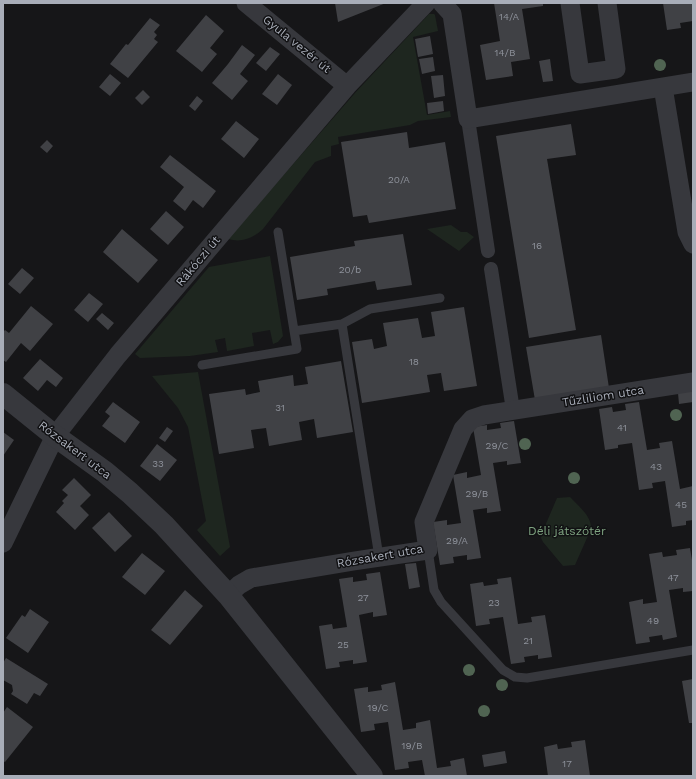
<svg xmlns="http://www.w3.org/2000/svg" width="696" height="779" font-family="'Work Sans',sans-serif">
<rect width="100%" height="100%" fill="#161618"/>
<!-- green -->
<path fill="#1e261f" d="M 429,14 L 434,14 L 435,15 L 438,31 L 413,37 L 427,115 L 450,111 L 451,117 L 418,121 L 410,125 L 338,137 L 339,144 L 331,146 L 331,156 L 315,162 L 263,229 C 253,238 242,243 228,239 L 355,93 Z
M 451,225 L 461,232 L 467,232 L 474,237 L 459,251 L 427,229 Z
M 270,256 L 283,336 L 278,342 L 273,344 L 270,330 L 252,333 L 254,346 L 227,351 L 225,338 L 215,340 L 218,352 L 190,356 L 140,358 L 135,354 L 209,267 Z
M 198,372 L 230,547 L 220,556 L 197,530 L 206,521 L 188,427 L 178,408 L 152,376 Z
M 570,497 C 578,506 592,516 591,529 L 575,565 L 563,566 L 543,542 L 541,538 L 542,533 L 557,498 Z"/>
<!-- building -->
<path fill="#404145" d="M 335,3 L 386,3 L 338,22 Z
M 494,3 L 543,3 L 543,6 L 522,9 L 530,59 L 511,62 L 513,76 L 486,80 L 480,45 L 500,41 Z
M 663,3 L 693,3 L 693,21 L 680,23 L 681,28 L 667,30 Z
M 206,15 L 224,31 L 210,48 L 217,54 L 202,72 L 176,51 Z
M 150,18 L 160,25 L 154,32 L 157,35 L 154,39 L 158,42 L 128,78 L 110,64 L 126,44 L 128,45 Z
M 430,36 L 433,54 L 418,57 L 415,39 Z
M 242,45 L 255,55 L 240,74 L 248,81 L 232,100 L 212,83 L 228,64 Z
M 270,47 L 280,54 L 266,71 L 256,63 Z
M 433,57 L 435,71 L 422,74 L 419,59 Z
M 550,59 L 553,81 L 543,82 L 539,61 Z
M 110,74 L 121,83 L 110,96 L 99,87 Z
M 278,74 L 292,85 L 277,105 L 262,94 Z
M 443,75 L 445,96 L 434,98 L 431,76 Z
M 143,90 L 150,97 L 142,105 L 135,98 Z
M 197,96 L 203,101 L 195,111 L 189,106 Z
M 443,101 L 444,111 L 428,114 L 427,103 Z
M 236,121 L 259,139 L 244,158 L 221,139 Z
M 571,124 L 576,155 L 547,159 L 576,330 L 529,338 L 496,136 Z
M 407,132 L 409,148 L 445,142 L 456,209 L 369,223 L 367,215 L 353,217 L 341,142 Z
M 47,140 L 53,146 L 47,153 L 40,147 Z
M 170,155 L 216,191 L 203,208 L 193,200 L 185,211 L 173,201 L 184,187 L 160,167 Z
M 166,211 L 184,227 L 168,245 L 150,229 Z
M 122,229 L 158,260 L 138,283 L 103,252 Z
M 403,234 L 412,285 L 377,290 L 375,281 L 327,289 L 328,295 L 297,300 L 290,257 L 355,246 L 354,241 Z
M 22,268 L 34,278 L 20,294 L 8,284 Z
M 89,293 L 103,304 L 88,322 L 74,310 Z
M 31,306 L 53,324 L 30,351 L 21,343 L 6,362 L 3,360 L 3,332 L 5,330 L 9,333 Z
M 464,307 L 477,386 L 444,391 L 441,373 L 427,375 L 430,392 L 362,403 L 352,342 L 372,339 L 374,349 L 387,346 L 383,323 L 418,318 L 422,338 L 435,336 L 431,312 Z
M 102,313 L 114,323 L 108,330 L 96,319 Z
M 601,335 L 609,388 L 535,400 L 526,347 Z
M 40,359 L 63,378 L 56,387 L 47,380 L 38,391 L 23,378 Z
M 341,361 L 353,432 L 317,438 L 314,419 L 299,422 L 302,440 L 269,446 L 266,428 L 251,430 L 254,448 L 219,454 L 209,394 L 245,389 L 246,395 L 260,392 L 258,381 L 293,375 L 294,386 L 308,384 L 305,367 Z
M 693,391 L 693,402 L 679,404 L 678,393 Z
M 113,402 L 140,422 L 125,443 L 102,426 L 110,416 L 105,412 Z
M 639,402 L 647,450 L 660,448 L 659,443 L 672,441 L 680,489 L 693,486 L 693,520 L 686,521 L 686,525 L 672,527 L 665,481 L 652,483 L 653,488 L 639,490 L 632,443 L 618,445 L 618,448 L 605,450 L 599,409 L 612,407 L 613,412 L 626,410 L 625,404 Z
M 514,421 L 521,463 L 507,465 L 507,461 L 493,463 L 501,511 L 487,513 L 487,508 L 473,510 L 481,558 L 467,560 L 467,555 L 453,557 L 454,563 L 440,565 L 433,522 L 447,520 L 447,525 L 461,523 L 453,475 L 467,472 L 467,478 L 481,475 L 473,427 L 487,425 L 487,430 L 501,428 L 500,423 Z
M 167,427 L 173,431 L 165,442 L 159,438 Z
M 3,432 L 14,440 L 3,456 Z
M 157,444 L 177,460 L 160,481 L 140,466 Z
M 74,478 L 91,495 L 80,506 L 89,515 L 75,530 L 56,512 L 64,503 L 62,501 L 68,495 L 62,490 Z
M 109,512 L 132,536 L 115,552 L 92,528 Z
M 690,548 L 693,566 L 693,591 L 683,592 L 683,588 L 669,590 L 677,637 L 663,640 L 662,635 L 649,637 L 650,642 L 636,644 L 629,602 L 643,599 L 643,604 L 657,602 L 649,554 L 662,552 L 663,557 L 677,555 L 676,550 Z
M 142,553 L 165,571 L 145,595 L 122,577 Z
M 416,563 L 420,587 L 409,589 L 405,564 Z
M 380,572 L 387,615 L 373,617 L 373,612 L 359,615 L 367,662 L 353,664 L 353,660 L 339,662 L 340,667 L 326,669 L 319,626 L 332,624 L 333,629 L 347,627 L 339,579 L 353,577 L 353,582 L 367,580 L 366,574 Z
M 511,577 L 518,624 L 532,622 L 531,617 L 545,615 L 552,657 L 538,659 L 538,655 L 524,657 L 525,662 L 511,664 L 503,617 L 489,619 L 490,624 L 476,626 L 470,584 L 483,582 L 484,586 L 498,584 L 497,579 Z
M 185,590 L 203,606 L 170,645 L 151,630 Z
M 30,609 L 49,622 L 28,653 L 6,638 L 22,615 L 25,617 Z
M 6,658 L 48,684 L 40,696 L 34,693 L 27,704 L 11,694 L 13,691 L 12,685 L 3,680 L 3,663 Z
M 693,679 L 693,723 L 689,723 L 682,681 Z
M 395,682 L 403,730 L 416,728 L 416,723 L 430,720 L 437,768 L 451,766 L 450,761 L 464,758 L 467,776 L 425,776 L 422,760 L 408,762 L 409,768 L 395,770 L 388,722 L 374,724 L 375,730 L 361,732 L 354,689 L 368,687 L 368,692 L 382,690 L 381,685 Z
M 7,707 L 33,727 L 5,762 L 3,761 L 3,713 Z
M 585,740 L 590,776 L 548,776 L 544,747 L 557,744 L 558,749 L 572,747 L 571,742 Z
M 505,751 L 507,763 L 484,767 L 482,755 Z"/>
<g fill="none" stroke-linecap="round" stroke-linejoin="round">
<!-- service -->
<path stroke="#37383d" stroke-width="9" d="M 342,324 L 379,557
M 294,331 L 342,324 L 370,309 L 440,298
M 202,365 L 297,349 L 278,232
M 428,550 L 434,590 L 441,602 L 503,670 L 515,677 L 527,678 L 693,650"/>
<!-- pedestrian -->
<path stroke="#37383d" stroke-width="14" d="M 468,119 L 488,251
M 491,269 L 513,410"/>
<!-- minor -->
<path stroke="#37383d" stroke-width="19" d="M 246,3 L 347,86
M 442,3 L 452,14 L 468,119 L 693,82
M 570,3 L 580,74 L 616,69 L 607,3
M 663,87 L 687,232 L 693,244
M 3,543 L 55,436 L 118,355 L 347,86 L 426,3
M 228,595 L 239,585 L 251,578 L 354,561 L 428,550 L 424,522 L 463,429 L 472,419 L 484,415 L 693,382"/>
<!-- tertiary -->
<path stroke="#37383d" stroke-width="22" d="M 3,394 L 55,436 L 105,472 L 130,493 L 164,525 L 228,595 L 372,776"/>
</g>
<!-- trees -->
<g fill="#506452">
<circle cx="660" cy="65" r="6"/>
<circle cx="676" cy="415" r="6"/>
<circle cx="525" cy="444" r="6"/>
<circle cx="574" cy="478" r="6"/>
<circle cx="469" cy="670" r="6"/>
<circle cx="502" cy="685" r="6"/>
<circle cx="484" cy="711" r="6"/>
</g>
<g text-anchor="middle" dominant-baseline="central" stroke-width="3" stroke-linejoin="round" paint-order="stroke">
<!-- number labels -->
<g font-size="10" fill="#8e929b">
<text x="509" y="16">14/A</text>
<text x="505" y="52">14/B</text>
<text x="399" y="179">20/A</text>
<text x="537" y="245">16</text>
<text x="350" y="269">20/b</text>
<text x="414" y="361">18</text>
<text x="280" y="407">31</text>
<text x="622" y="427">41</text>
<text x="497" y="445">29/C</text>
<text x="158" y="463">33</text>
<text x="656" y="466">43</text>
<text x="477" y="493">29/B</text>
<text x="681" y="504">45</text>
<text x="457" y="540">29/A</text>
<text x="673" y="577">47</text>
<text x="363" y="597">27</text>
<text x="494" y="602">23</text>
<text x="653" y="620">49</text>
<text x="528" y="640">21</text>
<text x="343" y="644">25</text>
<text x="378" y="707">19/C</text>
<text x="412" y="745">19/B</text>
<text x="567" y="763">17</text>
</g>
<!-- street labels -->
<g font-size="12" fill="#a8adb8" stroke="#111113">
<text transform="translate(297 44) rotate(39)">Gyula vezér út</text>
<text transform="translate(198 261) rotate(-50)">Rákóczi út</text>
<text transform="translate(603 396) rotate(-9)">Tűzliliom utca</text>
<text transform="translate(75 450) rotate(37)">Rózsakert utca</text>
<text transform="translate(380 556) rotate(-10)">Rózsakert utca</text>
</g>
<!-- park labels -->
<g font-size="12" fill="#7fa381" stroke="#111113">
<text x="567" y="531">Déli játszótér</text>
</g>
</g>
<!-- border -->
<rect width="696" height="779" fill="none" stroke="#a8adb8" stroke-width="8"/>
</svg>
